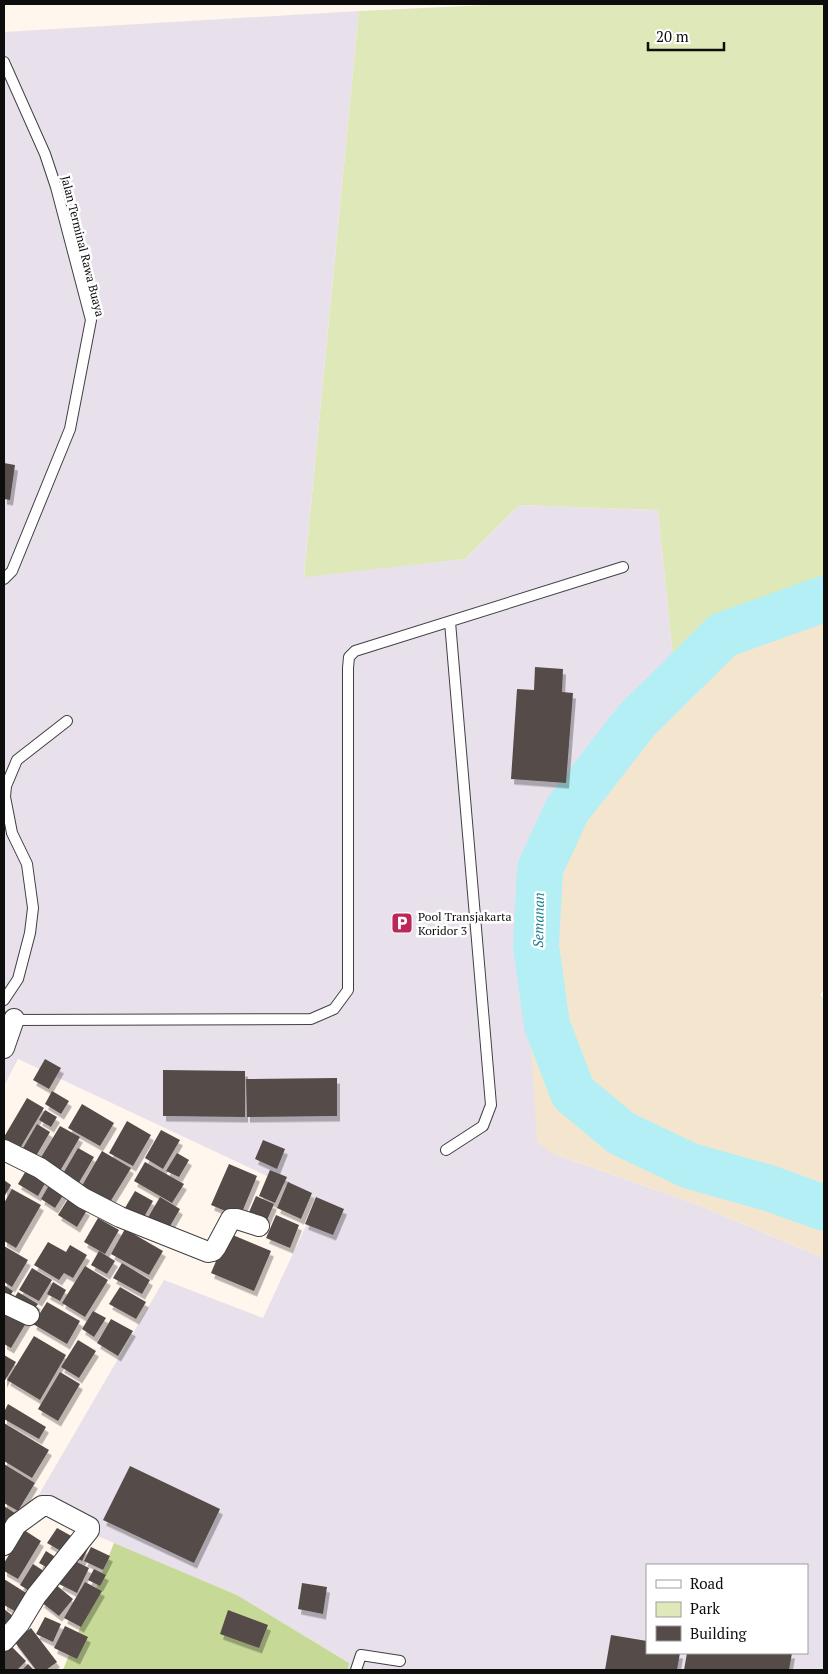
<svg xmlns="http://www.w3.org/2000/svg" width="828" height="1674" font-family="'PT Serif',serif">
<defs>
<filter id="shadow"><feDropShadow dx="3" dy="5.5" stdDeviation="0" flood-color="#0004"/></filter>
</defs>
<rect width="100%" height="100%" fill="#fff6ed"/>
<!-- industrial -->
<path fill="#e8e1ec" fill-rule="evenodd" d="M 359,11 L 304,576 L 465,559 L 519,505 L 658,510 L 673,657 L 552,798 L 554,1154 L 693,1203 L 824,1258 L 824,1670 L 348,1670 L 349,1663 L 237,1595 L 31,1508 L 164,1280 L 263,1318 L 318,1200 L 18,1059 L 4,1086 L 4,32 ZM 647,1565 L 807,1565 L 807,1653 L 647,1653 Z"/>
<!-- farmland -->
<path fill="#f4e6ce" d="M 824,599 L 824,990 L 820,995 L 824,999 L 824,1258 L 693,1203 L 554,1154 L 537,1142 L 521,884 L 552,798 L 673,657 Z"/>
<!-- green -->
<path fill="#dfe8b8" d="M 510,4 L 824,4 L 824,599 L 673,657 L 658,510 L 519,505 L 465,559 L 304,577 L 359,11 Z"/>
<!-- forest -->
<path fill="#c7d997" d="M 114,1543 L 237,1595 L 349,1663 L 348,1670 L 63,1670 Z"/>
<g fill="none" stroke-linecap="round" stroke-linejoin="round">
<!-- river -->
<path stroke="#b3eff5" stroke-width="46" d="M 824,599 L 723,635 L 636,721 L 567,810 L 540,869 L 536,946 L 547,1025 L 573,1093 L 621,1133 L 690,1166 L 769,1188 L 824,1208"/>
</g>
<!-- building -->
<path fill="#554b49" filter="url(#shadow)" d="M 4,463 L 15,465 L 10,500 L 4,499 Z
M 535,667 L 563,669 L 562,692 L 573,693 L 566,783 L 511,779 L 517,689 L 534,690 Z
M 45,1059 L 61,1068 L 49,1089 L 33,1080 Z
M 163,1070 L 245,1071 L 245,1117 L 163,1116 Z
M 337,1078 L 337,1116 L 247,1117 L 246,1079 Z
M 52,1091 L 69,1101 L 61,1114 L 45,1104 Z
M 27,1098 L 44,1108 L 19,1150 L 4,1141 L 4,1137 Z
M 82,1104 L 114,1123 L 100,1146 L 68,1128 Z
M 45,1110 L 57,1117 L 51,1127 L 39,1120 Z
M 127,1121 L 151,1135 L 133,1166 L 109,1153 Z
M 37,1124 L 50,1132 L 36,1156 L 23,1148 Z
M 60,1126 L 80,1137 L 60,1171 L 40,1159 Z
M 161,1130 L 180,1140 L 163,1169 L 145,1158 Z
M 263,1140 L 285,1149 L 277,1169 L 255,1159 Z
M 78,1148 L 94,1157 L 77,1186 L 61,1177 Z
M 102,1151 L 131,1168 L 107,1207 L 79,1191 Z
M 177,1153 L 189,1160 L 179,1177 L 166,1171 Z
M 145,1162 L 184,1184 L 172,1203 L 134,1181 Z
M 30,1164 L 49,1176 L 38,1196 L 18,1184 Z
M 229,1164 L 257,1176 L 240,1217 L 211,1205 Z
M 270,1170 L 287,1177 L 275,1203 L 259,1196 Z
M 4,1180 L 11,1185 L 4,1197 Z
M 52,1180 L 67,1189 L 55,1208 L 41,1199 Z
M 288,1182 L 312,1193 L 301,1219 L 277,1208 Z
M 12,1189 L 41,1205 L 16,1248 L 4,1241 L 4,1203 Z
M 135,1191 L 153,1201 L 140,1224 L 122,1213 Z
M 256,1196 L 274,1204 L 264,1227 L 246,1219 Z
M 160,1197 L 180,1209 L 166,1233 L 146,1221 Z
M 316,1197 L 344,1209 L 333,1235 L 305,1224 Z
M 68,1199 L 87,1210 L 77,1227 L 58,1215 Z
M 276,1215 L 299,1225 L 290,1248 L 266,1238 Z
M 98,1218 L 119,1230 L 105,1254 L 84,1242 Z
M 125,1229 L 163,1251 L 149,1275 L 111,1254 Z
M 228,1233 L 271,1251 L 254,1291 L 211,1273 Z
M 48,1242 L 66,1252 L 70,1245 L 87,1255 L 73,1278 L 64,1273 L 59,1280 L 34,1265 Z
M 4,1246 L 28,1260 L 12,1287 L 4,1282 Z
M 99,1251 L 115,1261 L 107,1274 L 91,1265 Z
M 122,1263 L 150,1280 L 142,1294 L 113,1278 Z
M 85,1266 L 108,1280 L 85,1317 L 62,1303 Z
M 32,1268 L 52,1280 L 39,1301 L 19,1290 Z
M 53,1282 L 66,1290 L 60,1301 L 47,1294 Z
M 4,1285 L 13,1291 L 6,1302 L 4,1301 Z
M 120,1287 L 146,1302 L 136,1319 L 109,1304 Z
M 18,1292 L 38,1304 L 32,1312 L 13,1300 Z
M 47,1302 L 80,1321 L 67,1344 L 33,1324 Z
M 93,1311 L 106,1318 L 94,1337 L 82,1329 Z
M 4,1312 L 29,1318 L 11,1348 L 4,1344 Z
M 111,1319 L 133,1331 L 118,1356 L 97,1343 Z
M 34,1336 L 66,1355 L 40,1400 L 7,1380 Z
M 78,1340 L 96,1351 L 79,1378 L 61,1367 Z
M 4,1355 L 16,1362 L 4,1382 Z
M 60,1372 L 80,1384 L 58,1421 L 38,1409 Z
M 8,1404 L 46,1427 L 39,1439 L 4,1419 L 4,1412 Z
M 4,1423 L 49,1450 L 32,1478 L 4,1461 Z
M 4,1464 L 35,1483 L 18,1511 L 4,1503 Z
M 130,1466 L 220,1509 L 194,1563 L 103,1520 Z
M 4,1506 L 15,1513 L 6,1529 L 4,1528 Z
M 57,1528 L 75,1538 L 66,1554 L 47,1543 Z
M 24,1530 L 41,1541 L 18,1579 L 4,1571 L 4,1563 Z
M 91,1543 L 82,1561 L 73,1556 Z
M 91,1547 L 110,1556 L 103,1570 L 84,1561 Z
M 46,1551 L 60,1560 L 53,1571 L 39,1563 Z
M 71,1559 L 89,1568 L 77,1593 L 59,1584 Z
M 33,1564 L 47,1573 L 34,1594 L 20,1585 Z
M 94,1569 L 106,1575 L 100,1586 L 88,1580 Z
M 4,1579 L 31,1596 L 20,1614 L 4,1605 Z
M 85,1582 L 102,1591 L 81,1627 L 64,1618 Z
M 302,1583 L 327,1587 L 323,1614 L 298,1609 Z
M 55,1584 L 73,1599 L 59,1616 L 41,1602 Z
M 4,1609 L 17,1619 L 4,1632 Z
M 228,1610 L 268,1625 L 259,1648 L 220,1634 Z
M 45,1617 L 61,1624 L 53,1642 L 36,1634 Z
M 65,1626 L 88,1637 L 77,1659 L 54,1648 Z
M 31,1628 L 57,1662 L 46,1670 L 36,1670 L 14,1641 Z
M 611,1635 L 647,1641 L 647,1653 L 680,1653 L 677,1670 L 605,1670 Z
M 10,1645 L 26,1661 L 17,1670 L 5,1670 L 4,1669 L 4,1651 Z
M 687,1653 L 792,1653 L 789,1670 L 684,1670 Z
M 28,1664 L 34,1670 L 22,1670 Z"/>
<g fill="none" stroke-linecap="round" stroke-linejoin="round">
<!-- lane casing -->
<g stroke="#404040" stroke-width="12">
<path id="lane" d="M 4,62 L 45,154 L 56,187 L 91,320 L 70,429 L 12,571 L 4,579
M 4,1000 L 18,979 L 30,933 L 33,908 L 27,864 L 12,833 L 5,797 L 6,786 L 17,760 L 67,721
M 10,1020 L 311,1019 L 334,1009 L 348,990 L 348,668 L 349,657 L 355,651 L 623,567
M 446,1150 L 483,1126 L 491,1105 L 450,622
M 356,1670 L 361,1655 L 400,1661"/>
</g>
<!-- street casing -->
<g stroke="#404040" stroke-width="22">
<path id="street" d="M 4,1048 L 14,1019
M 4,1150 L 40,1168 L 83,1198 L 120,1217 L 208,1252 L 213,1251 L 216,1247 L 231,1219 L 237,1219 L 259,1226
M 4,1303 L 29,1315
M 4,1545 L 16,1525 L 42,1506 L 49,1506 L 89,1527 L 89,1530 L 36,1596 L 19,1624 L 4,1641"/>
</g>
<!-- lane -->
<use href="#lane" stroke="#fff" stroke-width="10"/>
<!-- street -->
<use href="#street" stroke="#fff" stroke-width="20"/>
</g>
<!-- icons -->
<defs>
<g id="parking-square" transform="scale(1.125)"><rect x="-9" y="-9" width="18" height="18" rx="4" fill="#bb2758" stroke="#fff"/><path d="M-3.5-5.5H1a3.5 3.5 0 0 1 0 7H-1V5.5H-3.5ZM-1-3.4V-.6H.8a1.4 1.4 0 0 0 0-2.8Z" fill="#fff"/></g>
</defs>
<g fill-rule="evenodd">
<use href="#parking-square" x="402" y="923"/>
</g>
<g text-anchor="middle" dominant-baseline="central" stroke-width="5" stroke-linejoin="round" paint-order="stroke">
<!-- street labels -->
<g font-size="12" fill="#0d0d0d" stroke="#fff">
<text transform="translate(83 246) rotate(76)">Jalan Terminal Rawa Buaya</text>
</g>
<!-- poi labels -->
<g font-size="12" fill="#0d0d0d" stroke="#fff" text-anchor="start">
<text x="418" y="916">Pool Transjakarta<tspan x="418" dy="14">Koridor 3</tspan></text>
</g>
<!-- water labels -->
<g font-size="14" font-style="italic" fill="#177d8f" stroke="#fff">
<text transform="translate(538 920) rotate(-89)">Semanan</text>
</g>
</g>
<!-- border -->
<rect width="828" height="1674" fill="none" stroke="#0d0d0d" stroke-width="10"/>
<!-- legend -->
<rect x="646" y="1564" width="162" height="90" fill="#ffffff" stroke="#9e9e9e"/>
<rect x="656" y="1580" width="25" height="8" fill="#ffffff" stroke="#9e9e9e"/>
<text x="690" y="1589" font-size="15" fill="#0d0d0d">Road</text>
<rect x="656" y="1602" width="25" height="15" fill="#dfe8b8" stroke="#9e9e9e"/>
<text x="690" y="1614" font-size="15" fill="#0d0d0d">Park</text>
<rect x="656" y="1626" width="25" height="15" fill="#554b49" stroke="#9e9e9e"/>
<text x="690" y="1639" font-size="15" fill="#0d0d0d">Building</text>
<!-- scale -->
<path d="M648 42v8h76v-8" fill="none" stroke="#0d0d0d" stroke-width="2.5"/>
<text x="656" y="42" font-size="15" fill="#0d0d0d" stroke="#ffffff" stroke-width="4" paint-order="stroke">20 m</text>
</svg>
